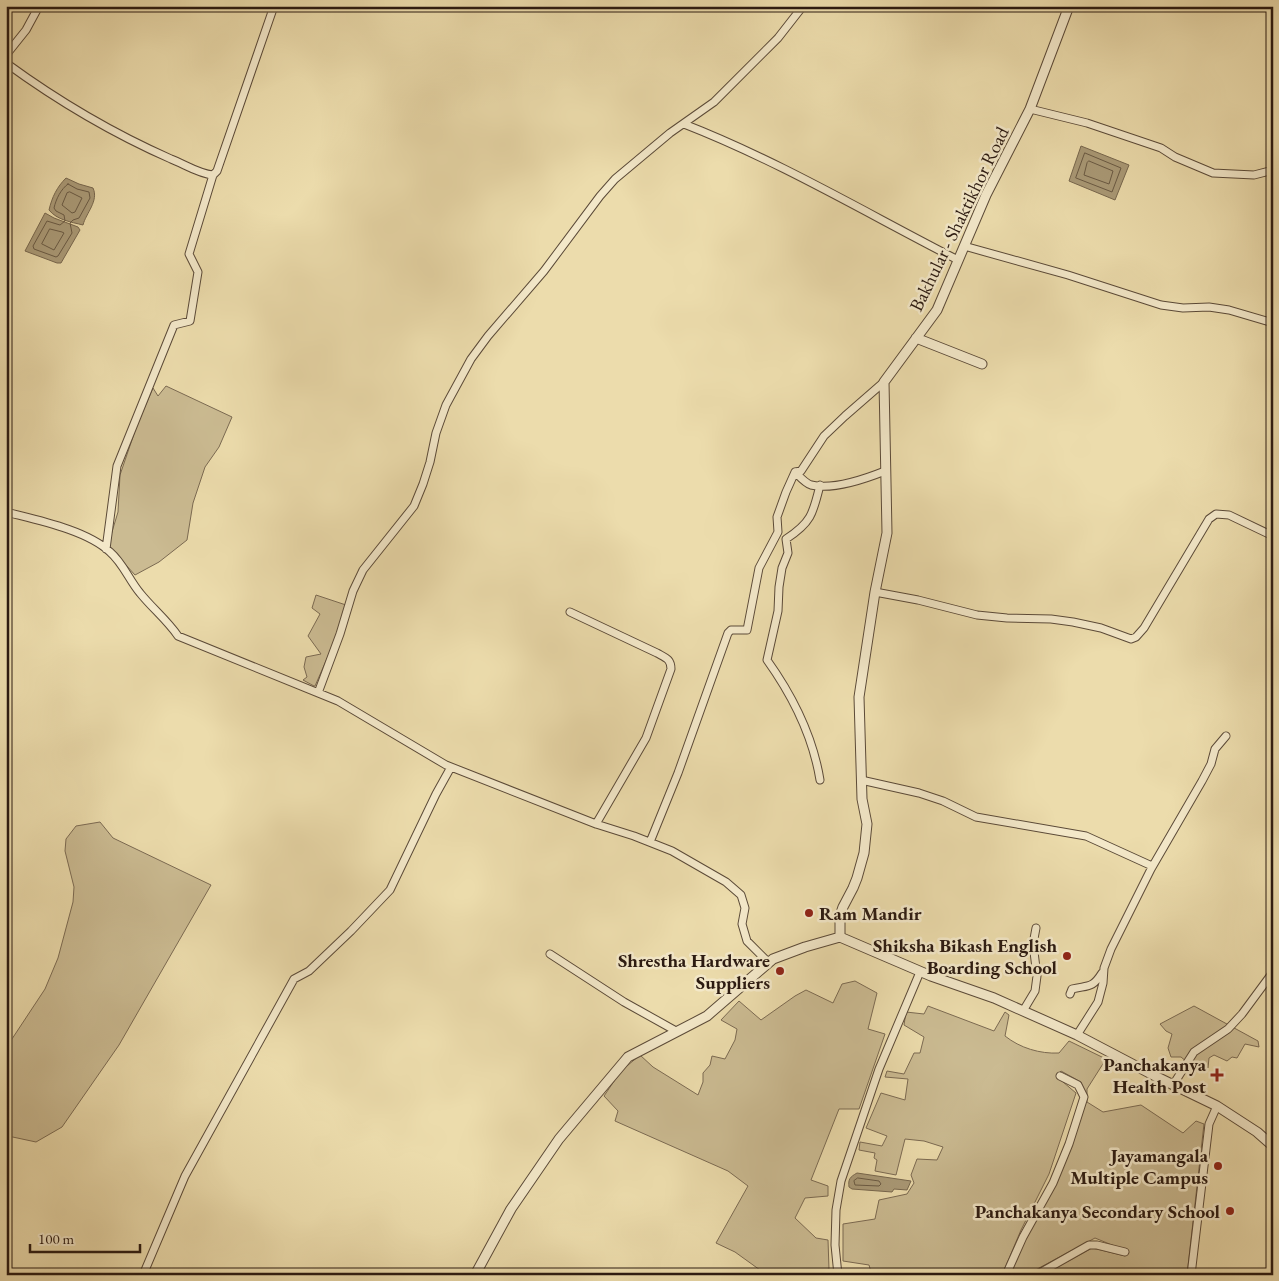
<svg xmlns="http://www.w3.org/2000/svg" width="1279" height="1281" font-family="'EB Garamond',serif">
<rect width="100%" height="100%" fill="#ecdcac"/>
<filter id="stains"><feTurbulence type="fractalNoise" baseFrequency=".004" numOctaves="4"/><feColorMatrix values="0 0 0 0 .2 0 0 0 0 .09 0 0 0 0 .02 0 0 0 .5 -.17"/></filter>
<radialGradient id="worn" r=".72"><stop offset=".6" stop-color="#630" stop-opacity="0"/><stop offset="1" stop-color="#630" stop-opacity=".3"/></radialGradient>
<!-- green -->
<path fill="#cbbb92" stroke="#7b6a52" d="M 166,386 L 232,417 L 219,447 L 205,467 L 193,503 L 187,540 L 159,562 L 135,575 L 108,545 L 118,512 L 120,475 L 137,425 L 153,388 L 158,396 Z
M 316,595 L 346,605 L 336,638 L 315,686 L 314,686 L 303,680 L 307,677 L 304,667 L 306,657 L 321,654 L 308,636 L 320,614 L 312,608 Z
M 100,822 L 113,838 L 211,885 L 119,1045 L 62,1127 L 36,1142 L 8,1136 L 6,1138 L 6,1048 L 45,989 L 58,958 L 73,902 L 74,887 L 65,851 L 66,839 L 76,826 Z
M 855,981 L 877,993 L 868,1029 L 885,1034 L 859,1109 L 839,1109 L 811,1180 L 828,1186 L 828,1196 L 805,1198 L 795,1218 L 816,1238 L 828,1240 L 829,1269 L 808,1275 L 778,1275 L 760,1270 L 735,1252 L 716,1243 L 748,1186 L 728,1171 L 615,1121 L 618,1111 L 604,1096 L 621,1071 L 640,1055 L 653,1067 L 698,1095 L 703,1082 L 703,1073 L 710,1065 L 712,1056 L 725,1059 L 735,1040 L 737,1029 L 721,1020 L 739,1001 L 761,1020 L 795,996 L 806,990 L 833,1003 L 842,984 Z
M 928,1006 L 994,1031 L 1005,1012 L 1009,1015 L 1005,1036 C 1020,1048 1040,1054 1059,1053 L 1069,1041 L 1106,1059 L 1087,1089 L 1087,1102 L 1103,1112 L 1141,1105 L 1183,1133 L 1196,1121 L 1204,1124 L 1187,1275 L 1043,1275 L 1092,1248 L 1125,1256 L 1129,1252 L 1095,1238 L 1026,1275 L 1009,1275 L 1024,1239 L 1055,1184 L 1086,1099 L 1081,1082 L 1061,1071 L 1056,1076 L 1076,1093 L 1049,1174 L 1021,1230 L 1002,1275 L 872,1275 L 869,1265 L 843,1261 L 843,1224 L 875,1219 L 879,1200 L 907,1194 L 914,1183 L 911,1175 L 917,1159 L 937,1160 L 943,1147 L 924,1141 L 905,1139 L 896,1175 L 875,1171 L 877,1160 L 874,1158 L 875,1153 L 859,1150 L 860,1142 L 882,1146 L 887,1136 L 866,1128 L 881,1093 L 905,1100 L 908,1079 L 885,1077 L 887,1071 L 904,1074 L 914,1053 L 920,1053 L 924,1037 L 904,1025 L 906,1012 L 924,1014 Z
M 1194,1006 L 1258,1041 L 1259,1047 L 1245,1044 L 1237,1058 L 1232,1057 L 1227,1061 L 1214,1055 L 1209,1058 L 1208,1068 L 1193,1067 L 1181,1057 L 1171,1057 L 1168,1048 L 1172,1034 L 1166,1031 L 1160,1024 Z"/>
<!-- water -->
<path fill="#aa9a77" stroke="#77674e" d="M 1081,146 L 1129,165 L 1115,200 L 1069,181 Z
M 66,178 L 79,184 L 93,188 C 99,201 86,213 83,225 C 71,222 57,220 49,210 C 52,197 57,187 66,178 Z
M 45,213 L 54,218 L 78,227 L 80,230 L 61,263 L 57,263 L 25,251 Z
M 857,1173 L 911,1181 L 907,1190 L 894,1189 L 892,1192 L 852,1189 L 849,1187 C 848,1179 850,1177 857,1173 Z"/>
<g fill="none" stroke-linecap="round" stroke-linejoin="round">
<!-- shore -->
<path stroke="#6a5a44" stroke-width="1" d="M 1085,153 L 1121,168 L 1112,192 L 1076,178 Z
M 1089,161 L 1113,171 L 1109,184 L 1084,175 L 1087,163 Z
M 68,184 L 77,189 L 89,192 L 90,198 L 79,218 L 73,220 L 70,223 L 72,233 L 58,256 L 56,257 L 34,249 L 33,246 L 47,221 L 60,225 L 65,221 L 64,215 L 56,211 L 54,208 C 56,199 61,189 68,184 Z
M 70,192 L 82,198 L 75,212 L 72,213 L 62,205 L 67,193 Z
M 50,229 L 62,232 L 64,233 L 54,250 L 42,244 Z
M 858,1178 L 879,1181 L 881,1184 L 879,1186 L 855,1185 L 854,1181 Z"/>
<!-- minor casing -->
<g stroke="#5b4a38" stroke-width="9">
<path id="minor" d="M 6,55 L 26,30 L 39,6
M 6,63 C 58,101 112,133 171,159 C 184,164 199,174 213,175 L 217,171 L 274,6
M 1030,109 L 1087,123 L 1161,148 L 1175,157 L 1213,173 L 1254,175 L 1273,170
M 684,124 C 779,161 868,214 958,260
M 964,246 L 1068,275 L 1161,305 L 1183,308 L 1209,307 L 1229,310 L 1273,323
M 795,472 C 800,477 805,483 811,485 C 832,490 865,479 885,471
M 6,512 C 37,520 87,530 110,552 C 123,563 129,580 140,593 C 152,608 167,620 178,636 L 338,701 L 446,765 L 596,824 L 634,836 L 672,851 L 726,882 L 741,895 L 745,908 L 742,924 L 747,941 L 769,963
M 106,549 L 117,466 L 174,325 L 190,321 L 198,272 L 189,254 L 213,175
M 875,592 L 918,600 L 977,615 L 1007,618 L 1051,619 L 1073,622 L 1101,628 L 1131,639 L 1136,637 L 1144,628 L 1209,519 L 1216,514 L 1229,515 L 1273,536
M 570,612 L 657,653 C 666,658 671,659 671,669 L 646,738 L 596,824
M 318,693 L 340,634 L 353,591 L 363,570 L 414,506 L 423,484 L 430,462 L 436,433 L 446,405 L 471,359 L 488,336 L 544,271 L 600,196 L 615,179 L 670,133 L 714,102 L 778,38 L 803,6
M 820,780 C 813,737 792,695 767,660 L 778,611 L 779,587 L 782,568 L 788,553 L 786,539 C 811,523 813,514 820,485
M 861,780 L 919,793 L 943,801 L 976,817 L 1086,836 L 1152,866
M 650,842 L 678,773 L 728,633 L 731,630 L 747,630 L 759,568 L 778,532 L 777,517 L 786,492 L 795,472 L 801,471 L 824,436 L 845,416 L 884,382
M 550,954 L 624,1002 L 676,1031
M 1070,994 L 1072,989 C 1088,985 1092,989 1102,973
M 1023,1011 L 1035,991 L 1037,976 L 1033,944 L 1036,928
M 1077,1035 L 1098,1002 L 1103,983 L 1104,968 L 1111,949 L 1151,869 L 1202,781 L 1211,764 L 1215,749 L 1226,736
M 1173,1085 L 1194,1052 L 1228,1029 L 1242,1014 L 1273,972
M 143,1275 L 185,1176 L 294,979 L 309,971 L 351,931 L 390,890 L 436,794 L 451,767
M 838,1275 L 835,1245 L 836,1210 L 841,1181 L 879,1069 L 920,972
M 1006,1275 L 1023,1237 L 1053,1183 L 1069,1144 L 1084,1097 L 1078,1085 L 1060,1076
M 1036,1275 L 1089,1245 L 1097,1245 L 1125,1252
M 1191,1275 L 1209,1124 L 1217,1106"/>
</g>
<!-- tertiary casing -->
<g stroke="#5b4a38" stroke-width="11">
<path id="tertiary" d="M 916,338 L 982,364
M 840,937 L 840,916 L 843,907 L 853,888 L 857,878 L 864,853 L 867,824 L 862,799 L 859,697 L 875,592 L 887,533 L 884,382 L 937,310 L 986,195 L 1030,109 L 1069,6
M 840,937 L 931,976 L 994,998 L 1077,1035 L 1157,1077 L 1217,1106 L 1257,1132 L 1273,1146
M 475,1275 L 511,1209 L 559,1139 L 628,1057 L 707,1016 L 773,959 L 805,947 L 840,937"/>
</g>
<!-- minor -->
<use href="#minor" stroke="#f3e8c9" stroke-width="7"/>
<!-- tertiary -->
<use href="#tertiary" stroke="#f3e8c9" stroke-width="9"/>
</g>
<!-- markers -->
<g fill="#8f2418" stroke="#f3e8c9" stroke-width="2">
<circle cx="809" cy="913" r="5"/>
<circle cx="1067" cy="956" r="5"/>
<circle cx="780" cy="971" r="5"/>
<path d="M1214.5 1067.5h5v5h5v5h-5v5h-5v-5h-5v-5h5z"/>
<circle cx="1218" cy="1166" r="5"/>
<circle cx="1230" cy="1211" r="5"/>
</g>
<g text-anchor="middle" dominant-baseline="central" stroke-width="5" stroke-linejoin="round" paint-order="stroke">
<!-- street labels -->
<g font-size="19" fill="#2b1a11" stroke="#f3e8c9">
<text transform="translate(959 219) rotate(-64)">Bakhular - Shaktikhor Road</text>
</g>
<!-- poi labels -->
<g font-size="19" font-weight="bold" fill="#2b1a11" stroke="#f3e8c9" text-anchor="end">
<text x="819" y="913" text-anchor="start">Ram Mandir</text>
<text x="1057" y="945">Shiksha Bikash English<tspan x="1057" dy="22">Boarding School</tspan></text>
<text x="770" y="960">Shrestha Hardware<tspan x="770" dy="22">Suppliers</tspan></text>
<text x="1206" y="1064">Panchakanya<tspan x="1206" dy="22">Health Post</tspan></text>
<text x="1208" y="1155">Jayamangala<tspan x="1208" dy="22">Multiple Campus</tspan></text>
<text x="1220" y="1211">Panchakanya Secondary School</text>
</g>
</g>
<!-- margin -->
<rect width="1279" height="1281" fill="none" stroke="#ecdcac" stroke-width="25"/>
<rect x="8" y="8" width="1264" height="1266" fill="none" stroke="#2b1a11" stroke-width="2.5"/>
<rect x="12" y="12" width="1254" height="1256" fill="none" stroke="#2b1a11"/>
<!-- scale -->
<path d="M30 1244v8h110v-8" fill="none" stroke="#2b1a11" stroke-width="2.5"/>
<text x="38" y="1244" font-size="15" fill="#2b1a11" stroke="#f3e8c9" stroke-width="4" paint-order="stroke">100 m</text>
<rect width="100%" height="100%" filter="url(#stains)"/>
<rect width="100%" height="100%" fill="url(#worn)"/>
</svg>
